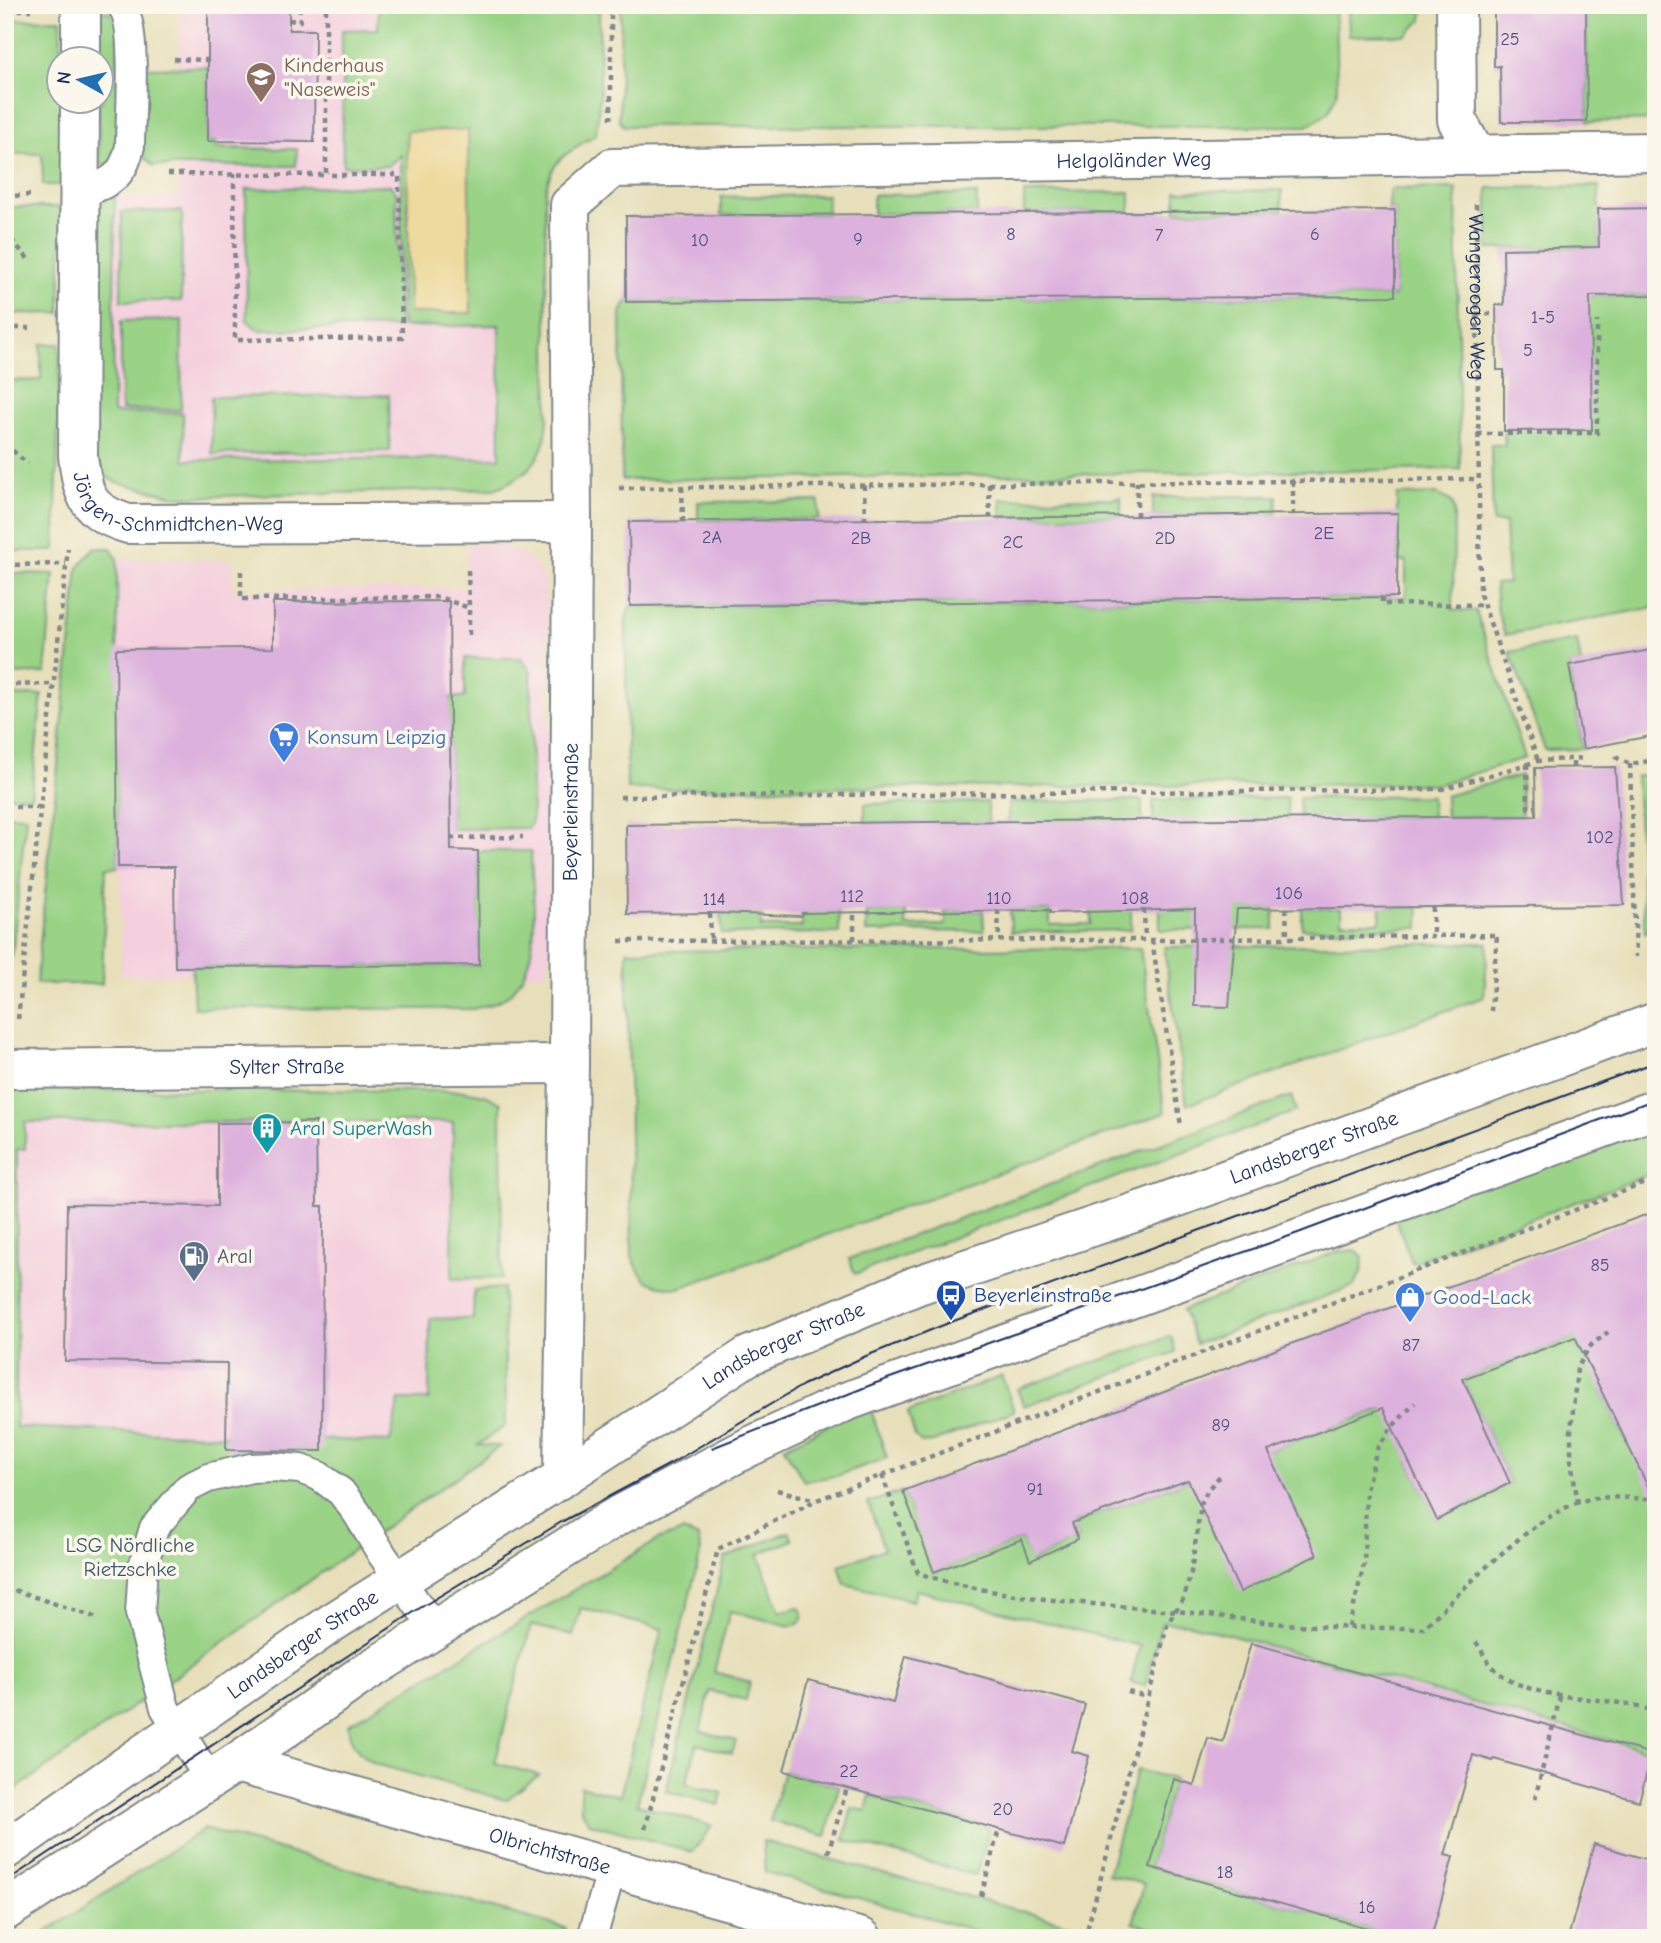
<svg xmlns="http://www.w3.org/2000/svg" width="1661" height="1943" font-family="'Comic Neue',sans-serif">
<rect width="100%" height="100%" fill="#fbf7ec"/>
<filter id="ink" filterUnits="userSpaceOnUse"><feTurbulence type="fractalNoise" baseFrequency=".0143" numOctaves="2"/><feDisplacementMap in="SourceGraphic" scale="14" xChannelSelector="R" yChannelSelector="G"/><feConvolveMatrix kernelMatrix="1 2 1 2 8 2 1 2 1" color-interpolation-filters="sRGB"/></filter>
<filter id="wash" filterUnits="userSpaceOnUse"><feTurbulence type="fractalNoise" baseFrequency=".00686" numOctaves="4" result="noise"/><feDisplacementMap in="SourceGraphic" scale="28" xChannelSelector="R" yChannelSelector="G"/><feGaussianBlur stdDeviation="1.57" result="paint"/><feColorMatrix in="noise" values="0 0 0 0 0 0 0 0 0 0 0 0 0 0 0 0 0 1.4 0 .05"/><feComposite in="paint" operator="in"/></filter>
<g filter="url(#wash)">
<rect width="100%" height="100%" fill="#e7dfb9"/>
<!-- built -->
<path fill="#f4cfdd" d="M 180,5 L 577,5 L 499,325 L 500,458 L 112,461 L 115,197 L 177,197 Z
M 494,544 L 516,550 L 533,562 L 545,581 L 547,605 L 551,946 L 545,974 L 121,975 L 117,559 L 233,560 L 233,591 L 466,588 L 467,545 Z
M 25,1122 L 454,1122 L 452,1278 L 472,1279 L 473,1319 L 430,1318 L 429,1400 L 386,1463 L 15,1504 L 17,1148 L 25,1148 Z"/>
<!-- green -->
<path fill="#9ad386" stroke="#5a8172" stroke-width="2" d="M 379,5 L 599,5 L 600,94 L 596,134 C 569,153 553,155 545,192 L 548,418 C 546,456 530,476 494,489 L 179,497 L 116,482 L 98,473 L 93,462 L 96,196 L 115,197 L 113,413 L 183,413 L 184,460 L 500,458 L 499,325 L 402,327 L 401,155 L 388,166 L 343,166 L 342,30 L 378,29 Z
M 621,5 L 1335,5 L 1337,93 L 1328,113 L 1307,126 L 624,126 L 619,120 Z
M 1348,5 L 1423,5 L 1422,20 L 1406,35 L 1349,36 Z
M 1586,5 L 1656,5 L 1656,120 L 1587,122 Z
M 99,11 L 109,12 L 118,25 L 117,152 L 110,163 L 99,165 L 99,102 L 102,102 Z
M 61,19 L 60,102 L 62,102 L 62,185 L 43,185 L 42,154 L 5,154 L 7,20 Z
M 208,67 L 208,141 L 216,141 L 217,148 L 297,149 L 296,166 L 154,166 L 137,151 L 136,68 Z
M 390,185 L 396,192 L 399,327 L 258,330 L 247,320 L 246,189 Z
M 1599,186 L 1599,247 L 1488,249 L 1488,188 Z
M 1456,188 L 1460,469 L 622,480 L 621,313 L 626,302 L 1395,296 L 1395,210 L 1389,210 L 1390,189 Z
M 1282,190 L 1282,211 L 1176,211 L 1176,191 Z
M 1130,192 L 1130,212 L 1024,213 L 1024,193 Z
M 977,194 L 977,213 L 873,214 L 873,195 Z
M 827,195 L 827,214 L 721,215 L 721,197 Z
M 5,207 L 62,207 L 60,313 L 5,314 Z
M 182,211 L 181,301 L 121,301 L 122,212 Z
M 1656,295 L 1656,607 L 1505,635 L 1497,609 L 1495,584 L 1508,583 L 1505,523 L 1493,523 L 1491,445 L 1505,445 L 1504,431 L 1590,296 Z
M 182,320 L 181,410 L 121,410 L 121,321 Z
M 41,344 L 60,344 L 55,551 L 5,551 L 5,381 L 41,380 Z
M 389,395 L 390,451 L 212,454 L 211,397 Z
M 1437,494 L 1452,502 L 1454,510 L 1453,610 L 1476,611 L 1525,758 L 1439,784 L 627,789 L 626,619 L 630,606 L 1406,597 L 1406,561 L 1397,561 L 1397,495 Z
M 1277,496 L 1276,514 L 1153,516 L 1153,497 Z
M 1121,498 L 1121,516 L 1002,517 L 1001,499 Z
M 819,501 L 819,519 L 698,521 L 698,502 Z
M 94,548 L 111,548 L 117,559 L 118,867 L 106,868 L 102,984 L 36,984 L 78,568 Z
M 5,573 L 54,574 L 45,673 L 5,674 Z
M 1577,640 L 1581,663 L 1569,666 L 1583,749 L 1545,750 L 1510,652 Z
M 465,658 L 521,658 L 531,672 L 532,821 L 528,828 L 451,829 L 449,698 L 465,697 Z
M 42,695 L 31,796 L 5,796 L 5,696 Z
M 1656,773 L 1656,929 L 1645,933 L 1636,777 Z
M 1521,775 L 1522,816 L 1446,817 L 1445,796 Z
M 1431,796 L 1432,817 L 1300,819 L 1299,798 Z
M 1287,798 L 1288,820 L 1153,821 L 1153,800 Z
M 1142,800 L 1142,822 L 1008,822 L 1008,802 Z
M 988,802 L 988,822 L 865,823 L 865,804 Z
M 5,815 L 26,816 L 12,957 L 5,957 Z
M 478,851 L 531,851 C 532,897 546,968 504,998 C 496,1004 483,1006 473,1009 L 194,1008 L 192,967 L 478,965 Z
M 1381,907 L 1419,907 L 1419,928 L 1302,929 L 1302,908 L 1341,908 L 1341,922 L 1380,922 Z
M 1274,908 L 1274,929 L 1160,930 L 1160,909 Z
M 1010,910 L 1050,910 L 1050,925 L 1091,924 L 1091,910 L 1131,910 L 1131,930 L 1011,932 Z
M 906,911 L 906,926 L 946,925 L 945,911 L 983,911 L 984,931 L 866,932 L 867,912 Z
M 802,912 L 839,912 L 839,933 L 722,934 L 721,913 L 761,913 L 761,927 L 802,927 Z
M 1488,943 L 1484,997 L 1187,1105 L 1164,947 Z
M 1140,948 L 1165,1113 L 679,1288 C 651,1287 642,1283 632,1256 L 627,951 Z
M 5,1089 L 464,1091 L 485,1095 L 501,1103 L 502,1278 L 452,1279 L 453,1122 L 25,1122 L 25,1149 L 17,1149 L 16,1427 L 390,1442 L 399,1400 L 429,1400 L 430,1318 L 473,1319 L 474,1290 L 503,1288 L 506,1407 L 505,1426 L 478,1445 L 500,1446 L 5,1797 Z
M 1291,1096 L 1296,1111 L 855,1274 L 849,1259 Z
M 1656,1120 L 1656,1172 L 1412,1263 L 1393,1210 Z
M 1356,1250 L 1363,1257 L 1362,1271 L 1354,1286 L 1196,1344 L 1183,1310 L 1336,1252 Z
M 1606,1325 L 1602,1392 L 1629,1447 L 1656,1434 L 1656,1753 L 1190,1624 L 1162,1622 L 1145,1686 L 1131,1682 L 1140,1646 L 916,1590 L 913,1601 L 845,1584 L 839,1565 L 884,1549 L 868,1503 L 903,1491 L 935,1571 L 1022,1539 L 1031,1561 L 1078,1539 L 1072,1523 L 1412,1398 L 1409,1462 L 1437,1519 L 1510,1483 L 1463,1379 Z
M 1171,1336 L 1176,1352 L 1024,1406 L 1017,1389 Z
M 1002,1376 L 1014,1411 L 933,1442 L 921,1443 L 915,1436 L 908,1412 Z
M 869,1404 L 887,1458 L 836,1476 L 804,1481 L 784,1447 Z
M 683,1531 L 698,1538 L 701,1551 L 637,1804 L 712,1826 L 693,1852 L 589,1823 L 581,1810 L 581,1786 L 620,1796 L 662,1629 L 581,1608 L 573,1636 L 531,1625 L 495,1763 L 539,1775 L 506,1800 L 376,1764 C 359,1756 349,1743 348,1724 L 660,1539 Z
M 789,1532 L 793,1540 L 758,1554 L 780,1612 L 798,1607 L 802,1611 L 803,1618 L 798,1624 L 790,1626 L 730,1611 L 714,1672 L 750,1682 L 746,1700 L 710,1691 L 700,1731 L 736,1741 L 732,1753 L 697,1744 L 686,1784 L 722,1793 L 719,1805 L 666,1791 L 725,1558 Z
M 1137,1770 L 1174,1779 L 1150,1867 L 1403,1938 L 1186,1938 L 1133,1923 L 1144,1884 L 1108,1875 Z
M 784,1771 L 839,1786 L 826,1836 L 770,1821 Z
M 870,1795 L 990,1827 L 976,1875 L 844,1840 L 852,1808 L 866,1811 Z
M 204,1829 L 566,1928 L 564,1938 L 37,1938 Z
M 763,1841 L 1077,1926 L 1074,1938 L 1002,1938 L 765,1872 Z"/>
<!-- sand -->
<path fill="#eeda9e" stroke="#84847e" stroke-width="2" d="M 468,130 L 471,313 L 409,313 L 407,131 Z"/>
<g id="blocks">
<!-- building -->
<path fill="#ddb1dd" d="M 208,5 L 289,5 L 289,30 L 315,30 L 314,142 L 208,141 Z
M 1494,5 L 1586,5 L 1587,122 L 1501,122 L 1500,66 L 1494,67 Z
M 1656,208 L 1656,295 L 1590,296 L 1592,430 L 1504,431 L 1504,370 L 1497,370 L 1496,305 L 1504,305 L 1503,249 L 1599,247 L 1598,209 Z
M 1395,210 L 1395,296 L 626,302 L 626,216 Z
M 1398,513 L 1397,597 L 630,606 L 629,522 Z
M 449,601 L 451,850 L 478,851 L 479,965 L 175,967 L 174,867 L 118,867 L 116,649 L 273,648 L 273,602 Z
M 1656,649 L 1656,735 L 1583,749 L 1569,665 Z
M 1615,767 L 1624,905 L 1237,909 L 1229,1007 L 1194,1006 L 1195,909 L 1050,913 L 1050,910 L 802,913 L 802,916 L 710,913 L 627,914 L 626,825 L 1536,816 L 1535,768 Z
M 316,1122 L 317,1206 L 323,1206 L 322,1451 L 226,1450 L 227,1363 L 65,1361 L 67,1204 L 217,1206 L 217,1123 Z
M 1656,1211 L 1656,1503 L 1575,1337 L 1463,1379 L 1510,1483 L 1437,1520 L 1383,1408 L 1268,1451 L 1317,1555 L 1240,1592 L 1188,1480 L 1072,1523 L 1078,1539 L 1030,1561 L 1022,1539 L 934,1572 L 903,1491 L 1296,1342 Z
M 1251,1643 L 1652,1754 L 1639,1801 L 1494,1759 L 1493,1761 L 1473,1755 L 1445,1855 L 1453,1857 L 1431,1938 L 1403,1938 L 1150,1867 L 1174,1779 L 1194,1785 L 1208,1738 L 1223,1742 Z
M 906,1656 L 1085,1705 L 1072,1751 L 1089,1756 L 1064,1847 L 784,1771 L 808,1680 L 893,1703 Z
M 1594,1844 L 1656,1862 L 1656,1938 L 1568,1938 Z"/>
</g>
</g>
<g filter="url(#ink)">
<use href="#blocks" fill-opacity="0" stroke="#81878c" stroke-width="2"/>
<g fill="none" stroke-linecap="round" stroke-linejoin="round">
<!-- service casing -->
<g stroke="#81878c" stroke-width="32">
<path id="service" d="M 79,195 C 108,182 123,180 130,146 C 130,118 138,23 121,5
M 209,1779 L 165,1708 L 140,1613 L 143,1566 L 154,1528 L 188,1488 L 208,1478 L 251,1468 L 273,1467 L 300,1469 L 319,1476 L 341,1492 L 357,1513 L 383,1556 L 435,1629
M 592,1938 L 612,1868"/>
</g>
<!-- minor casing -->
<g stroke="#81878c" stroke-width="42">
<g id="minor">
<path d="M 1456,5 L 1457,120 L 1475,153"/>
<path d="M 81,60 L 81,5"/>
<path id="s2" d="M 80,102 L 78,456 C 83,497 87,511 128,524 L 572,522"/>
<path id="s3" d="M 5,1069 L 569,1064"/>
<path id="s4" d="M 563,1477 L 569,1064 L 572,522 L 570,205 L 612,168 L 1656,152"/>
<path id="s5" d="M 236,1763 L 862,1938"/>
</g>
</g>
<!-- tertiary casing -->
<g stroke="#81878c" stroke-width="42">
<g id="tertiary">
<path id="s6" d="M 5,1850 L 333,1622 L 563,1477 L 748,1356 L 918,1285 L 1148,1208 L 1656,1022"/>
<path d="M 5,1911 L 236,1763 L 360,1676 L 614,1518 L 749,1447 L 845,1402 L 1656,1109"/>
</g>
</g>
<!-- path -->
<g stroke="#81878c" stroke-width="4.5" stroke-dasharray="5 5" stroke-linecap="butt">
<path d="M 611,5 L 611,119"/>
<path d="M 8,10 L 31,10"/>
<path d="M 289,20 L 300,21 L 299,5"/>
<path d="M 174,59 L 208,60"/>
<path d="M 234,173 L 235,340 L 402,338 L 399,175 L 326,175"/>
<path d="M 168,174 L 326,175 L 326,5"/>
<path d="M 5,196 L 32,195"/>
<path id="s1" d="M 1476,204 L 1480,594 L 1538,761"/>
<path d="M 5,232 L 30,261"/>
<path d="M 1476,314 L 1496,314"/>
<path d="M 5,328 L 31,328"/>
<path d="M 1477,434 L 1597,433 L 1597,321"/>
<path d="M 5,444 L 28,464"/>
<path d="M 1293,481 L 1293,514"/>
<path d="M 989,484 L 990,518"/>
<path d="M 864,485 L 865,519"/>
<path d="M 682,487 L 683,521"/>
<path d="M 619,488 L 1478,479"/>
<path d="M 1137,516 L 1137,482"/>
<path d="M 5,565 L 66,564"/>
<path d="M 468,570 L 469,608"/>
<path d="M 241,571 L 241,599 L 439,597 L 469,608 L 469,635"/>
<path d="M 1382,597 L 1382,604 L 1484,605"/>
<path d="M 5,685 L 53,684"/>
<path d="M 1615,757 L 1630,764 L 1656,760"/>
<path d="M 1527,764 L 1528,808 L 1536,807"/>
<path d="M 1630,764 L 1636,957"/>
<path d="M 1573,767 L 1573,759"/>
<path d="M 620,797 L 1442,789 L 1538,761 L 1584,758"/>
<path d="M 5,807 L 41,807"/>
<path d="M 450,838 L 523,837"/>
<path d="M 1433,907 L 1433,936"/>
<path d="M 1286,908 L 1287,937"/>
<path d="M 1144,909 L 1145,939"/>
<path d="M 998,910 L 999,940"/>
<path d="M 710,913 L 711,941"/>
<path d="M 854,940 L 854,912"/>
<path d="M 1152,940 L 1181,1126"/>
<path d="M 619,941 L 1152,940 L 1497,935 L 1491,1011"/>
<path d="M 18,1019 L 68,548"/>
<path d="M 882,1475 L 918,1573 C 1002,1600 1088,1603 1175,1611 C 1208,1614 1241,1620 1275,1623 C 1324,1628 1374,1628 1423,1628 C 1463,1591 1542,1503 1597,1498 C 1616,1496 1637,1499 1656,1499"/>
<path d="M 777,1490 L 816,1500"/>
<path d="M 5,1502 L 15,1497"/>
<path d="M 1578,1503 L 1571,1461 L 1571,1429 L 1577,1369 L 1589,1347 L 1608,1332"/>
<path d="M 5,1587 L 97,1618"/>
<path d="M 1349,1627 L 1364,1564 L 1366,1490 L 1377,1449 L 1391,1428 L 1415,1403"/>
<path d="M 1476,1642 C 1481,1649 1485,1658 1491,1665 C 1520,1697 1574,1696 1613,1702 C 1627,1704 1642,1708 1656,1711"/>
<path d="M 1128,1692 L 1147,1697"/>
<path d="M 1535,1799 L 1560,1697"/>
<path d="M 645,1829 L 718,1549 L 817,1500 L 1656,1179"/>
<path d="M 828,1853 L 847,1788"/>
<path d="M 981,1896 L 999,1829"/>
<path d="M 1085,1938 L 1168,1622 L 1184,1598 L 1191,1572 L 1201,1504 L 1208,1489 L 1221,1475"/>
</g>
<!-- service -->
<use href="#service" stroke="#fff" stroke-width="28"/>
<!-- minor -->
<use href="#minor" stroke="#fff" stroke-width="38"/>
<!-- tertiary -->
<use href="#tertiary" stroke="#fff" stroke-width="38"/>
<!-- tram -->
<path stroke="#1b2f5e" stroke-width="2" d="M 712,1448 L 876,1383 L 1298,1233 L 1656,1099
M 5,1882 L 420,1608 L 563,1521 L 670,1464 L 803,1385 L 866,1356 L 951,1322 L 1656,1062"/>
</g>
</g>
<!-- icons -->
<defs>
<g id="school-pin" transform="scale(1.575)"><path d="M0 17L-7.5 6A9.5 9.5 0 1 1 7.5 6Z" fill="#8d6e63" stroke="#fbf7ec"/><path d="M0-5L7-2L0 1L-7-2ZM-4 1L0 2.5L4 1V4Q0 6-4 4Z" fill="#fff"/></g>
<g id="supermarket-pin" transform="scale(1.575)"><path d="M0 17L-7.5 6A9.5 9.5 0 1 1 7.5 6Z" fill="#3f7fe0" stroke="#fbf7ec"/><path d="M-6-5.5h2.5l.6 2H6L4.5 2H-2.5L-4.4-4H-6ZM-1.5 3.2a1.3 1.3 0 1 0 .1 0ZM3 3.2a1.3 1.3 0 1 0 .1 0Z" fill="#fff"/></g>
<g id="building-pin" transform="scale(1.575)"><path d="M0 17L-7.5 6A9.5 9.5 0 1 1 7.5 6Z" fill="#0f9aa8" stroke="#fbf7ec"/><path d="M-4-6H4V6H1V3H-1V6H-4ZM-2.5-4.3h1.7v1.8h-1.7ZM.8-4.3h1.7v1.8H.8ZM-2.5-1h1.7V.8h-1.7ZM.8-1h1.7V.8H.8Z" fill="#fff"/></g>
<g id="fuel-pin" transform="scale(1.575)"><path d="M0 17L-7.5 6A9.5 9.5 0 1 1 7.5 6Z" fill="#5c6f8a" stroke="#fbf7ec"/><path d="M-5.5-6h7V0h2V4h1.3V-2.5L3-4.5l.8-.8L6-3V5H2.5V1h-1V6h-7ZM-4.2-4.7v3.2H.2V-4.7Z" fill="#fff"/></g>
<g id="bus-pin" transform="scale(1.575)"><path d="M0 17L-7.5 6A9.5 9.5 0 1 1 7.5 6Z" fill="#1a4fb4" stroke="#fbf7ec"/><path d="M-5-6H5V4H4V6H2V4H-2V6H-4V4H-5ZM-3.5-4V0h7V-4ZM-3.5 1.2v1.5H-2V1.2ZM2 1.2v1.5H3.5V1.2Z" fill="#fff"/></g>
<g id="shop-pin" transform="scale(1.575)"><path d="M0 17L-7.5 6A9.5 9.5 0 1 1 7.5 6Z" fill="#3f7fe0" stroke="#fbf7ec"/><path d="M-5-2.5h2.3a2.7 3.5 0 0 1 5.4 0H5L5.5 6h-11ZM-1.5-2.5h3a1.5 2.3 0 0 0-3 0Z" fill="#fff"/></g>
</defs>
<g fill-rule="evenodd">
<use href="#school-pin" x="261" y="77"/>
<use href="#supermarket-pin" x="284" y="737"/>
<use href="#building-pin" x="267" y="1128"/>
<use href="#fuel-pin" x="194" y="1256"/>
<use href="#bus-pin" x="951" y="1295"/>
<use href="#shop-pin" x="1410" y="1297"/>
</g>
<g text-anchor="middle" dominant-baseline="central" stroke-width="7" stroke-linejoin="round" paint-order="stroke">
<!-- number labels -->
<g font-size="18" fill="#4c507e">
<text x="1510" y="39">25</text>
<text x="1011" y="234">8</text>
<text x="1315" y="234">6</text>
<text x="1159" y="235">7</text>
<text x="858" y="239">9</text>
<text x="700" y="240">10</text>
<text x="1543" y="317">1-5</text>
<text x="1528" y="350">5</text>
<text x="1324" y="533">2E</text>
<text x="712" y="537">2A</text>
<text x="861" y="538">2B</text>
<text x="1165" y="538">2D</text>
<text x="1013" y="542">2C</text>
<text x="1600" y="837">102</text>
<text x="1289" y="893">106</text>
<text x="852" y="896">112</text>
<text x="999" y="898">110</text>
<text x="1135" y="898">108</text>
<text x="714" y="899">114</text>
<text x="1600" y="1265">85</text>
<text x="1411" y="1345">87</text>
<text x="1221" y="1425">89</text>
<text x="1035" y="1489">91</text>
<text x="849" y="1771">22</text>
<text x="1003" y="1809">20</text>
<text x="1225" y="1872">18</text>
<text x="1367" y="1907">16</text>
</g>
<!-- education labels -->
<g font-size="21" fill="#785e54" stroke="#fbf7ec" text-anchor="start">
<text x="284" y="65">Kinderhaus<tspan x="284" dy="24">"Naseweis"</tspan></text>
</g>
<!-- street labels -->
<g font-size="21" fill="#1b2f5e" stroke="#fbf7ec">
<text stroke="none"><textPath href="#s4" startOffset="1850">Helgoländer Weg</textPath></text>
<text stroke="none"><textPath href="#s1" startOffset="93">Wangerooger Weg</textPath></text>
<text stroke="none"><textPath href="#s2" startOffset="486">Jörgen-Schmidtchen-Weg</textPath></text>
<text stroke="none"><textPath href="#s4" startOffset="665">Beyerleinstraße</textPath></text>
<text stroke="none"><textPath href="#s3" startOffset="282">Sylter Straße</textPath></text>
<text stroke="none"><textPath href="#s6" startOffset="1496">Landsberger Straße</textPath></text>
<text stroke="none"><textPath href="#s6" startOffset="929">Landsberger Straße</textPath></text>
<text stroke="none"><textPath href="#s6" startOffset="362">Landsberger Straße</textPath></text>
<text stroke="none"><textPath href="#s5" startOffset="326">Olbrichtstraße</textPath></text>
</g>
<!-- shop labels -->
<g font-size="21" fill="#366cbe" stroke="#fbf7ec" text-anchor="start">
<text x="307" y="737">Konsum Leipzig</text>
<text x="1433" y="1297">Good-Lack</text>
</g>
<!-- culture labels -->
<g font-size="21" fill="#0d838f" stroke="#fbf7ec" text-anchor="start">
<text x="290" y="1128">Aral SuperWash</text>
</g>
<!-- service labels -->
<g font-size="21" fill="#4e5e75" stroke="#fbf7ec" text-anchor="start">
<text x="217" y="1256">Aral</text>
</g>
<!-- transit labels -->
<g font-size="21" fill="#164399" stroke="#fbf7ec" text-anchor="start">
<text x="974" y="1295">Beyerleinstraße</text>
</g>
<!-- park labels -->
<g font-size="21" fill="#3b5868" stroke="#fbf7ec">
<text x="130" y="1545">LSG Nördliche<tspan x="130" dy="24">Rietzschke</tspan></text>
</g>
</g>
<!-- margin -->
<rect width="1661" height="1943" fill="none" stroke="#fbf7ec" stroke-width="28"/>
<!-- north arrow -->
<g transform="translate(80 80) rotate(278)"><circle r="33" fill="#fbf7ec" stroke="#a1a7b3" stroke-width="2"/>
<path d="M0-5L12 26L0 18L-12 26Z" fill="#1f6fb2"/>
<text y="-10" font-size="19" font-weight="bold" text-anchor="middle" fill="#1b2f5e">N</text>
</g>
</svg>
